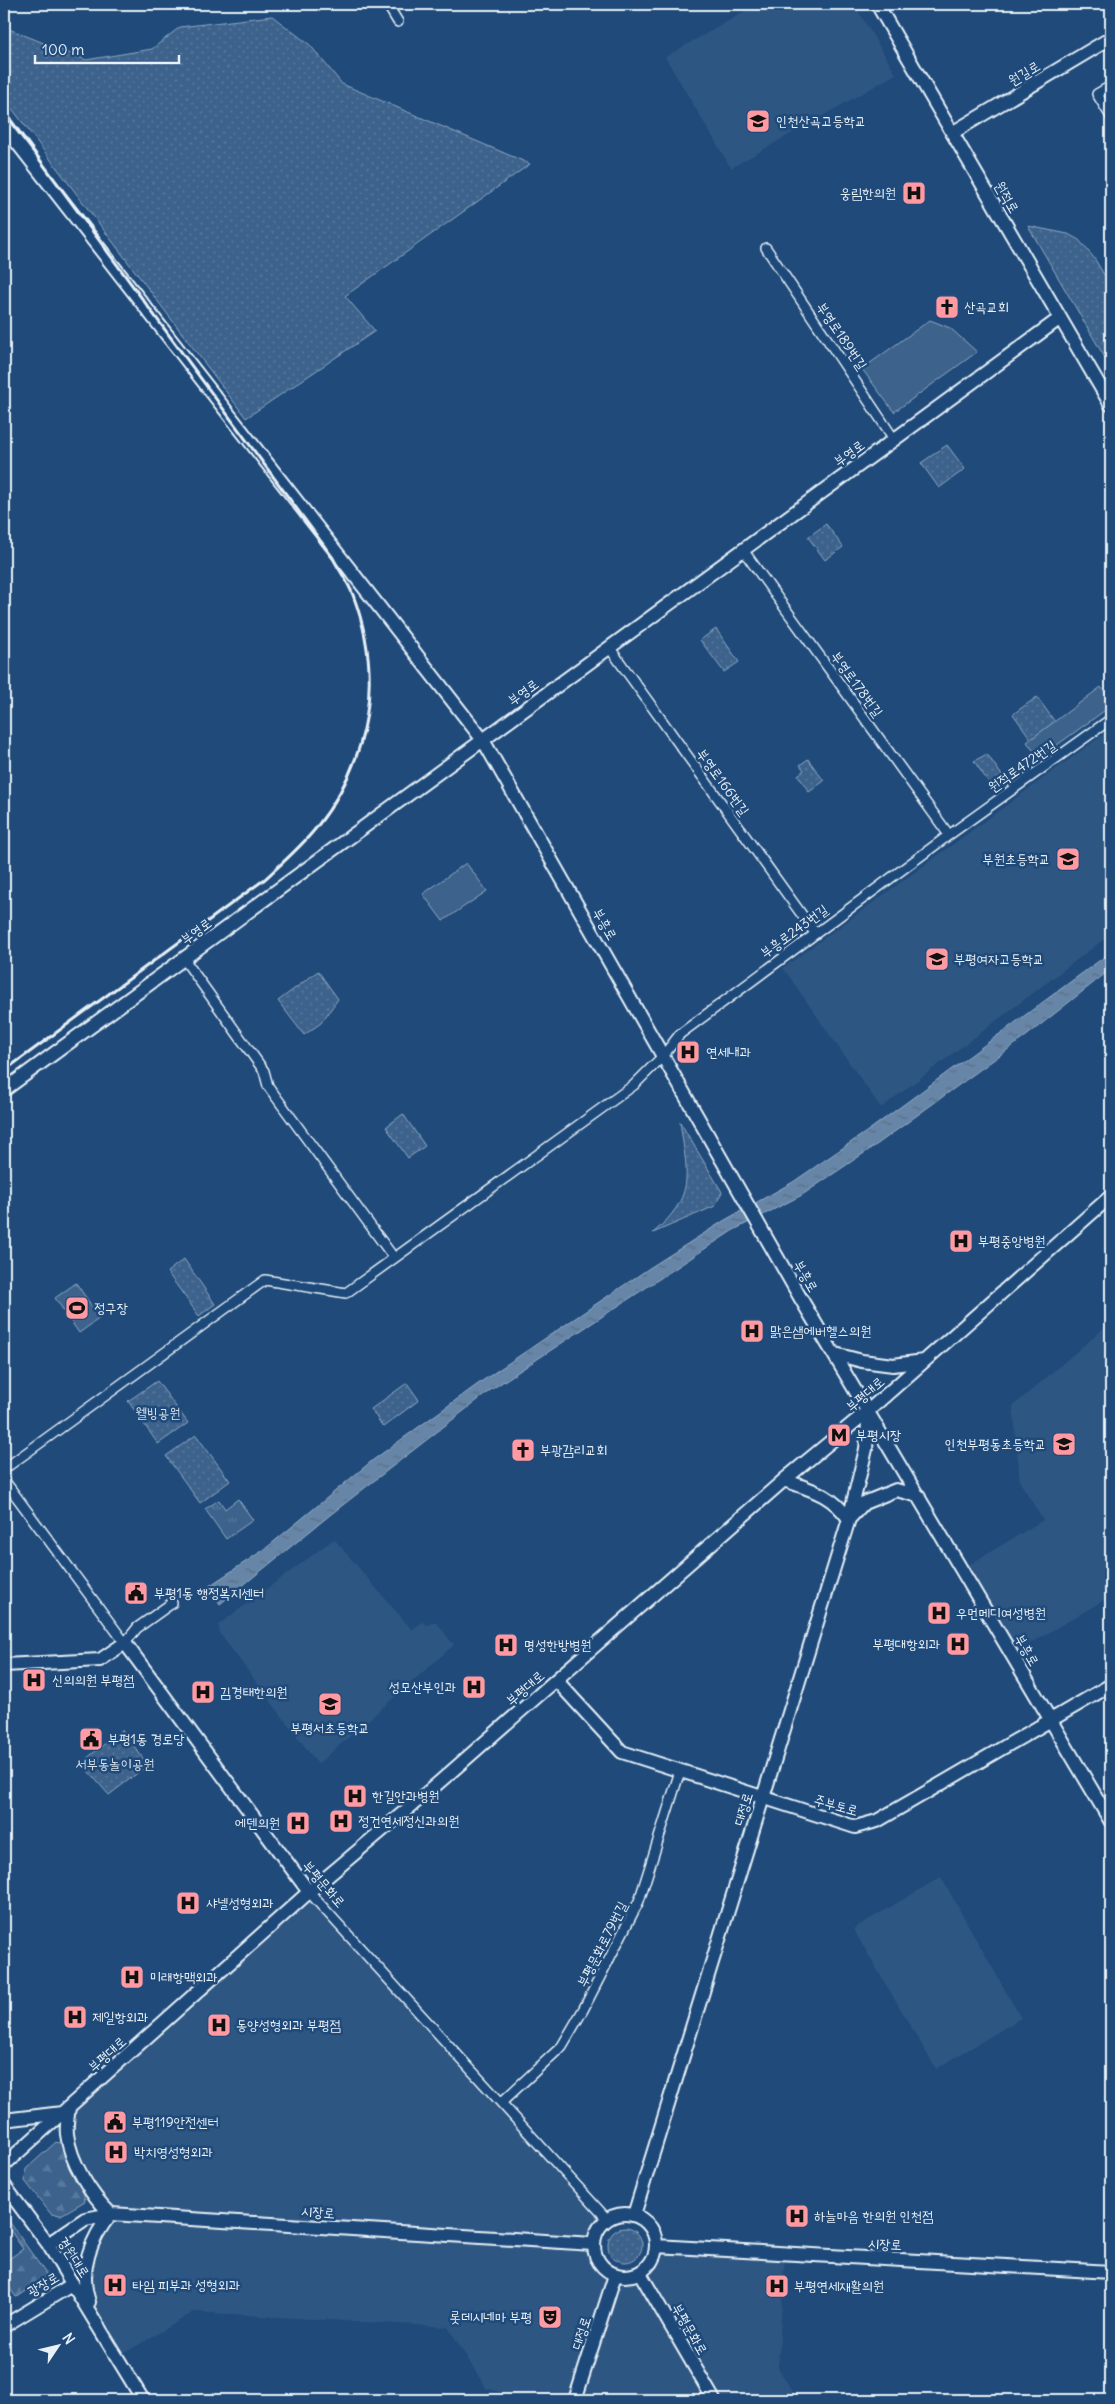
<svg xmlns="http://www.w3.org/2000/svg" width="1115" height="2404" font-family="Delius,'Poor Story',sans-serif">
<defs>
<pattern id="grass-tufts" width="24" height="20" patternUnits="userSpaceOnUse" patternTransform="scale(1.25)"><rect width="24" height="20" fill="#3c628c"/><path d="M3 7l-1-3M5 7V3M7 7l1-3M15 17l-1-3M17 17v-4M19 17l1-3" fill="none" stroke="#58799d"/></pattern>
<pattern id="forest-firs" width="22" height="20" patternUnits="userSpaceOnUse" patternTransform="scale(1.25)"><rect width="22" height="20" fill="#3c628c"/><path d="M5 1l3.5 6h-7zM16 11l3.5 6h-7z" fill="#58799d"/></pattern>
<pattern id="park-dots" width="8" height="8" patternUnits="userSpaceOnUse" patternTransform="scale(1.25)"><rect width="8" height="8" fill="#3c628c"/><path d="M2 2h.1M6 6h.1" fill="none" stroke="#58799d" stroke-width="1.8" stroke-linecap="round"/></pattern>
<pattern id="water-ripples" width="26" height="14" patternUnits="userSpaceOnUse" patternTransform="scale(1.25)"><rect width="26" height="14" fill="#6685a7"/><path d="M2 4q2-2 4 0t4 0M15 11q2-2 4 0t4 0" fill="none" stroke="#596d82"/></pattern>
</defs>
<rect width="100%" height="100%" fill="#1f4a7a"/>
<filter id="ink" filterUnits="userSpaceOnUse"><feTurbulence type="fractalNoise" baseFrequency=".02" numOctaves="2"/><feDisplacementMap in="SourceGraphic" scale="10" xChannelSelector="R" yChannelSelector="G"/><feConvolveMatrix kernelMatrix="1 2 1 2 8 2 1 2 1" color-interpolation-filters="sRGB"/></filter>
<g filter="url(#ink)">
<!-- built -->
<path fill="#2e5683" d="M 758,4 L 854,4 L 896,74 L 731,168 L 665,57 Z
M 1111,729 L 1111,903 L 1103,909 L 1106,927 L 1111,934 L 881,1108 L 783,968 Z
M 1111,1322 L 1111,1596 L 1012,1654 L 962,1569 L 1043,1520 L 1020,1482 L 1013,1406 Z
M 334,1539 L 412,1630 L 422,1622 L 427,1625 L 436,1622 L 454,1645 L 318,1764 L 220,1634 L 218,1625 Z
M 941,1877 L 1021,2018 L 936,2069 L 853,1929 Z
M 309,1892 L 607,2219 L 598,2228 L 593,2244 L 596,2258 L 603,2268 L 615,2275 L 628,2277 L 640,2273 L 650,2264 L 656,2246 L 785,2254 L 778,2368 L 798,2400 L 525,2400 L 486,2388 L 448,2327 L 194,2312 L 118,2357 L 94,2316 L 85,2280 L 111,2214 L 69,2143 L 69,2107 Z"/>
<!-- grass -->
<path fill="url(#grass-tufts)" stroke="#92aac2" d="M 238,1499 L 253,1520 L 226,1539 L 205,1509 L 219,1500 L 225,1509 Z"/>
<!-- forest -->
<path fill="url(#forest-firs)" stroke="#92aac2" d="M 56,2142 L 62,2144 L 84,2195 L 85,2201 L 61,2215 L 51,2214 L 25,2181 L 26,2169 Z
M 4,2214 L 46,2274 L 45,2278 L 19,2296 L 16,2297 L 4,2280 L 9,2259 L 23,2249 L 4,2221 Z"/>
<!-- park -->
<path fill="url(#park-dots)" stroke="#92aac2" d="M 272,16 L 310,45 L 342,84 L 530,164 L 345,296 L 375,331 L 246,418 L 4,98 L 4,27 L 86,60 L 152,49 L 180,27 Z
M 1028,226 L 1068,234 L 1079,240 L 1094,258 L 1111,286 L 1111,368 Z
M 947,445 L 965,469 L 939,488 L 921,463 Z
M 826,524 L 843,547 L 825,560 L 808,537 Z
M 716,629 L 739,662 L 724,672 L 700,640 Z
M 1037,697 L 1055,722 L 1031,739 L 1013,714 Z
M 987,754 L 1003,777 L 991,786 L 974,761 Z
M 808,759 L 824,781 L 809,792 L 798,775 L 804,770 L 800,765 Z
M 318,971 L 338,999 L 321,1023 L 304,1035 L 278,1001 Z
M 403,1114 L 425,1146 L 408,1158 L 386,1127 Z
M 680,1122 L 722,1192 L 715,1206 L 653,1233 C 697,1195 687,1174 680,1122 Z
M 184,1259 L 215,1304 L 199,1316 L 167,1272 Z
M 157,1381 L 188,1423 L 158,1444 L 128,1401 Z
M 407,1383 L 419,1400 L 383,1427 L 371,1409 Z
M 196,1435 L 230,1481 L 200,1503 L 166,1456 Z
M 122,1730 L 148,1765 L 109,1795 L 81,1763 Z
M608 2245a17 17 0 1 1 34 0a17 17 0 1 1-34 0Z"/>
<!-- garden -->
<path fill="#3c628c" stroke="#92aac2" d="M 930,320 L 950,328 L 977,352 L 894,412 L 862,369 Z
M 1101,687 L 1111,701 L 1111,706 L 1039,758 L 1027,742 Z
M 466,863 L 487,891 L 443,921 L 423,894 Z
M 76,1283 L 100,1318 L 79,1333 L 55,1298 Z"/>
<!-- water -->
<path fill="url(#water-ripples)" stroke="#9ab0c7" d="M 1111,952 L 1111,969 L 1025,1037 L 879,1143 L 802,1195 L 732,1231 L 492,1389 L 330,1515 L 220,1604 L 209,1586 L 265,1549 L 373,1460 L 485,1379 L 651,1267 L 725,1220 L 793,1182 L 869,1130 Z"/>
<g fill="none" stroke-linecap="round" stroke-linejoin="round">
<!-- street casing -->
<g stroke="#e8f1f8" stroke-width="12">
<path id="street" d="M 387,4 L 398,22
M 1111,86 L 1097,94 L 1111,117
M 766,248 L 894,439
M 743,550 L 949,835
M 609,647 L 815,933
M 184,959 L 264,1071 L 268,1086 L 394,1258
M 4,1469 L 265,1280 L 346,1293 L 634,1085 L 663,1056 L 680,1034 L 949,835 L 1111,719
M 4,1480 L 125,1643 L 137,1628 L 172,1603
M 309,1892 L 607,2219
M 502,2102 L 562,2046 L 583,2010 L 639,1901 L 680,1771"/>
</g>
<!-- secondary casing -->
<g stroke="#e8f1f8" stroke-width="16">
<path id="secondary" d="M 877,4 L 1111,405
M 4,126 L 483,740 L 801,1299 L 1111,1822
M 952,133 L 1111,38
M 4,1090 L 1059,319
M 835,1354 L 862,1361 L 893,1365 L 924,1361
M 784,1480 C 812,1490 831,1494 849,1519 L 864,1503 L 896,1490 L 919,1496
M 4,1665 L 100,1660 L 125,1643 L 309,1892
M 556,1680 L 622,1752 L 855,1827 L 877,1821 L 1111,1685
M 69,2107 C 68,2116 66,2125 67,2134 C 70,2162 91,2195 111,2214
M 4,2120 L 62,2113
M 4,2165 L 309,1892 L 436,1785 L 784,1480 L 869,1410 L 1111,1196
M 4,2185 L 48,2244 L 143,2400
M594 2245a31 31 0 1 1 62 0a31 31 0 1 1-62 0Z
M 634,2215 L 849,1519 L 866,1449 L 869,1410
M 48,2244 L 85,2219 L 111,2214 L 593,2244
M 656,2246 L 1111,2272
M 640,2273 L 714,2400
M 89,2302 C 78,2270 91,2238 111,2214
M 4,2326 L 73,2284
M 575,2400 L 615,2275"/>
</g>
<!-- street -->
<use href="#street" stroke="#1f4a7a" stroke-width="9"/>
<!-- secondary -->
<use href="#secondary" stroke="#1f4a7a" stroke-width="12"/>
<!-- rail -->
<path stroke="#e8f1f8" stroke-width="3" d="M 4,111 L 333,558 C 339,570 348,582 353,595 C 384,677 370,760 316,828 C 301,847 282,863 265,879 L 4,1071"/>
</g>
</g>
<!-- icons -->
<defs>
<g id="school-square" transform="scale(1.25)"><rect x="-9" y="-9" width="18" height="18" rx="4" fill="#ff9aa2" stroke="#1f4a7a"/><path d="M0-5L7-2L0 1L-7-2ZM-4 1L0 2.5L4 1V4Q0 6-4 4Z" fill="#111"/></g>
<g id="hospital-square" transform="scale(1.25)"><rect x="-9" y="-9" width="18" height="18" rx="4" fill="#ff9aa2" stroke="#1f4a7a"/><path d="M-5-5h3v3.5h4V-5h3V5h-3V1.5h-4V5h-3Z" fill="#111"/></g>
<g id="church-square" transform="scale(1.25)"><rect x="-9" y="-9" width="18" height="18" rx="4" fill="#ff9aa2" stroke="#1f4a7a"/><path d="M-1.2-6h2.4v3.5h3.3v2.4h-3.3V6h-2.4V-.1h-3.3v-2.4h3.3Z" fill="#111"/></g>
<g id="stadium-square" transform="scale(1.25)"><rect x="-9" y="-9" width="18" height="18" rx="4" fill="#ff9aa2" stroke="#1f4a7a"/><path d="M0-5a6.5 5 0 1 0 0 10a6.5 5 0 1 0 0-10ZM-3.5-1.8h7v3.6h-7Z" fill="#111"/></g>
<g id="metro-square" transform="scale(1.25)"><rect x="-9" y="-9" width="18" height="18" rx="4" fill="#ff9aa2" stroke="#1f4a7a"/><path d="M-5.5 5V-5H-3L0 0L3-5H5.5V5H3V-.5L0 4L-3-.5V5Z" fill="#111"/></g>
<g id="civic-square" transform="scale(1.25)"><rect x="-9" y="-9" width="18" height="18" rx="4" fill="#ff9aa2" stroke="#1f4a7a"/><path d="M-.6-6.5H3V-4.5H.6V-3L4-1V1h2V6H-6V1h2V-1L-.6-3ZM-1.2 2.5V6h2.4V2.5Z" fill="#111"/></g>
<g id="theatre-square" transform="scale(1.25)"><rect x="-9" y="-9" width="18" height="18" rx="4" fill="#ff9aa2" stroke="#1f4a7a"/><path d="M-5-5.5Q0-4 5-5.5V0Q5 5 0 6Q-5 5-5 0ZM-3.3-2.5H-1v1.5H-3.3ZM1-2.5H3.3v1.5H1ZM-2.8 1Q0 5.5 2.8 1Z" fill="#111"/></g>
</defs>
<g fill-rule="evenodd">
<use href="#school-square" x="758" y="121"/>
<use href="#hospital-square" x="914" y="193"/>
<use href="#church-square" x="947" y="307"/>
<use href="#school-square" x="1068" y="859"/>
<use href="#school-square" x="937" y="959"/>
<use href="#hospital-square" x="688" y="1052"/>
<use href="#hospital-square" x="961" y="1241"/>
<use href="#stadium-square" x="77" y="1308"/>
<use href="#hospital-square" x="752" y="1331"/>
<use href="#metro-square" x="839" y="1435"/>
<use href="#school-square" x="1064" y="1444"/>
<use href="#church-square" x="523" y="1450"/>
<use href="#civic-square" x="136" y="1593"/>
<use href="#hospital-square" x="939" y="1613"/>
<use href="#hospital-square" x="958" y="1644"/>
<use href="#hospital-square" x="506" y="1645"/>
<use href="#hospital-square" x="34" y="1680"/>
<use href="#hospital-square" x="474" y="1687"/>
<use href="#hospital-square" x="203" y="1692"/>
<use href="#school-square" x="330" y="1704"/>
<use href="#civic-square" x="91" y="1739"/>
<use href="#hospital-square" x="355" y="1796"/>
<use href="#hospital-square" x="341" y="1821"/>
<use href="#hospital-square" x="298" y="1823"/>
<use href="#hospital-square" x="188" y="1903"/>
<use href="#hospital-square" x="132" y="1977"/>
<use href="#hospital-square" x="75" y="2017"/>
<use href="#hospital-square" x="219" y="2025"/>
<use href="#civic-square" x="115" y="2122"/>
<use href="#hospital-square" x="116" y="2152"/>
<use href="#hospital-square" x="797" y="2216"/>
<use href="#hospital-square" x="115" y="2285"/>
<use href="#hospital-square" x="777" y="2286"/>
<use href="#theatre-square" x="550" y="2317"/>
</g>
<g text-anchor="middle" dominant-baseline="central" stroke-width="5" stroke-linejoin="round" paint-order="stroke">
<!-- street labels -->
<g font-size="14" fill="#e8f1f8" stroke="#1f4a7a">
<text transform="translate(1024 73) rotate(-31)">원길로</text>
<text transform="translate(1007 197) rotate(60)">원적로</text>
<text transform="translate(842 336) rotate(56)">부영로189번길</text>
<text transform="translate(849 453) rotate(-36)">부영로</text>
<text transform="translate(857 684) rotate(54)">부영로178번길</text>
<text transform="translate(523 692) rotate(-36)">부영로</text>
<text transform="translate(1022 766) rotate(-35)">원적로472번길</text>
<text transform="translate(723 782) rotate(54)">부영로166번길</text>
<text transform="translate(605 924) rotate(60)">부흥로</text>
<text transform="translate(196 931) rotate(-36)">부영로</text>
<text transform="translate(794 931) rotate(-36)">부흥로243번길</text>
<text transform="translate(806 1276) rotate(60)">부흥로</text>
<text transform="translate(865 1394) rotate(-41)">부평대로</text>
<text transform="translate(1027 1650) rotate(60)">부흥로</text>
<text transform="translate(525 1688) rotate(-41)">부평대로</text>
<text transform="translate(836 1805) rotate(15)">주부토로</text>
<text transform="translate(743 1809) rotate(-73)">대정로</text>
<text transform="translate(324 1884) rotate(49)">부평문화로</text>
<text transform="translate(602 1944) rotate(-63)">부평문화로79번길</text>
<text transform="translate(107 2054) rotate(-42)">부평대로</text>
<text transform="translate(318 2212) rotate(4)">시장로</text>
<text transform="translate(885 2244) rotate(3)">시장로</text>
<text transform="translate(74 2257) rotate(57)">경원대로</text>
<text transform="translate(43 2284) rotate(-31)">광장로</text>
<text transform="translate(690 2329) rotate(60)">부평문화로</text>
<text transform="translate(581 2333) rotate(-72)">대정로</text>
</g>
<!-- poi labels -->
<g font-size="14" fill="#e8f1f8" stroke="#1f4a7a" text-anchor="start">
<text x="776" y="121">인천산곡고등학교</text>
<text x="896" y="193" text-anchor="end">웅림한의원</text>
<text x="964" y="307">산곡교회</text>
<text x="1050" y="859" text-anchor="end">부원초등학교</text>
<text x="954" y="959">부평여자고등학교</text>
<text x="706" y="1052">연세내과</text>
<text x="978" y="1241">부평중앙병원</text>
<text x="94" y="1308">정구장</text>
<text x="770" y="1331">맑은샘에버헬스의원</text>
<text x="856" y="1435">부평시장</text>
<text x="1046" y="1444" text-anchor="end">인천부평동초등학교</text>
<text x="540" y="1450">부광감리교회</text>
<text x="154" y="1593">부평1동 행정복지센터</text>
<text x="956" y="1613">우먼메디여성병원</text>
<text x="940" y="1644" text-anchor="end">부평대항외과</text>
<text x="524" y="1645">명성한방병원</text>
<text x="52" y="1680">신의의원 부평점</text>
<text x="456" y="1687" text-anchor="end">성모산부인과</text>
<text x="220" y="1692">김경태한의원</text>
<text x="330" y="1728" text-anchor="middle">부평서초등학교</text>
<text x="108" y="1739">부평1동 경로당</text>
<text x="372" y="1796">한길안과병원</text>
<text x="358" y="1821">정건연세정신과의원</text>
<text x="280" y="1823" text-anchor="end">에덴의원</text>
<text x="206" y="1903">샤넬성형외과</text>
<text x="150" y="1977">미래항맥외과</text>
<text x="92" y="2017">제일항외과</text>
<text x="236" y="2025">동양성형외과 부평점</text>
<text x="132" y="2122">부평119안전센터</text>
<text x="134" y="2152">박치영성형외과</text>
<text x="814" y="2216">하늘마음 한의원 인천점</text>
<text x="132" y="2285">타임 피부과 성형외과</text>
<text x="794" y="2286">부평연세재활의원</text>
<text x="532" y="2317" text-anchor="end">롯데시네마 부평</text>
</g>
<!-- park labels -->
<g font-size="14" fill="#d7e3ed" stroke="#1f4a7a">
<text x="158" y="1413">웰빙공원</text>
<text x="115" y="1764">서부동놀이공원</text>
</g>
</g>
<!-- margin -->
<rect width="1115" height="2404" fill="none" stroke="#1f4a7a" stroke-width="20"/>
<rect x="10" y="10" width="1095" height="2384" fill="none" stroke="#e8f1f8" stroke-width="2" filter="url(#ink)"/>
<!-- north arrow -->
<g transform="translate(58 2346) rotate(55)" stroke="#1f4a7a" stroke-width="4" paint-order="stroke">
<path d="M0-4L9 19L0 12L-9 19Z" fill="#e8f1f8"/>
<text y="-8" font-size="14" font-weight="bold" text-anchor="middle" fill="#e8f1f8">N</text>
</g>
<!-- scale -->
<path d="M35 55v8h144v-8" fill="none" stroke="#e8f1f8" stroke-width="2.5"/>
<text x="42" y="55" font-size="15" fill="#e8f1f8" stroke="#1f4a7a" stroke-width="4" paint-order="stroke">100 m</text>
</svg>
